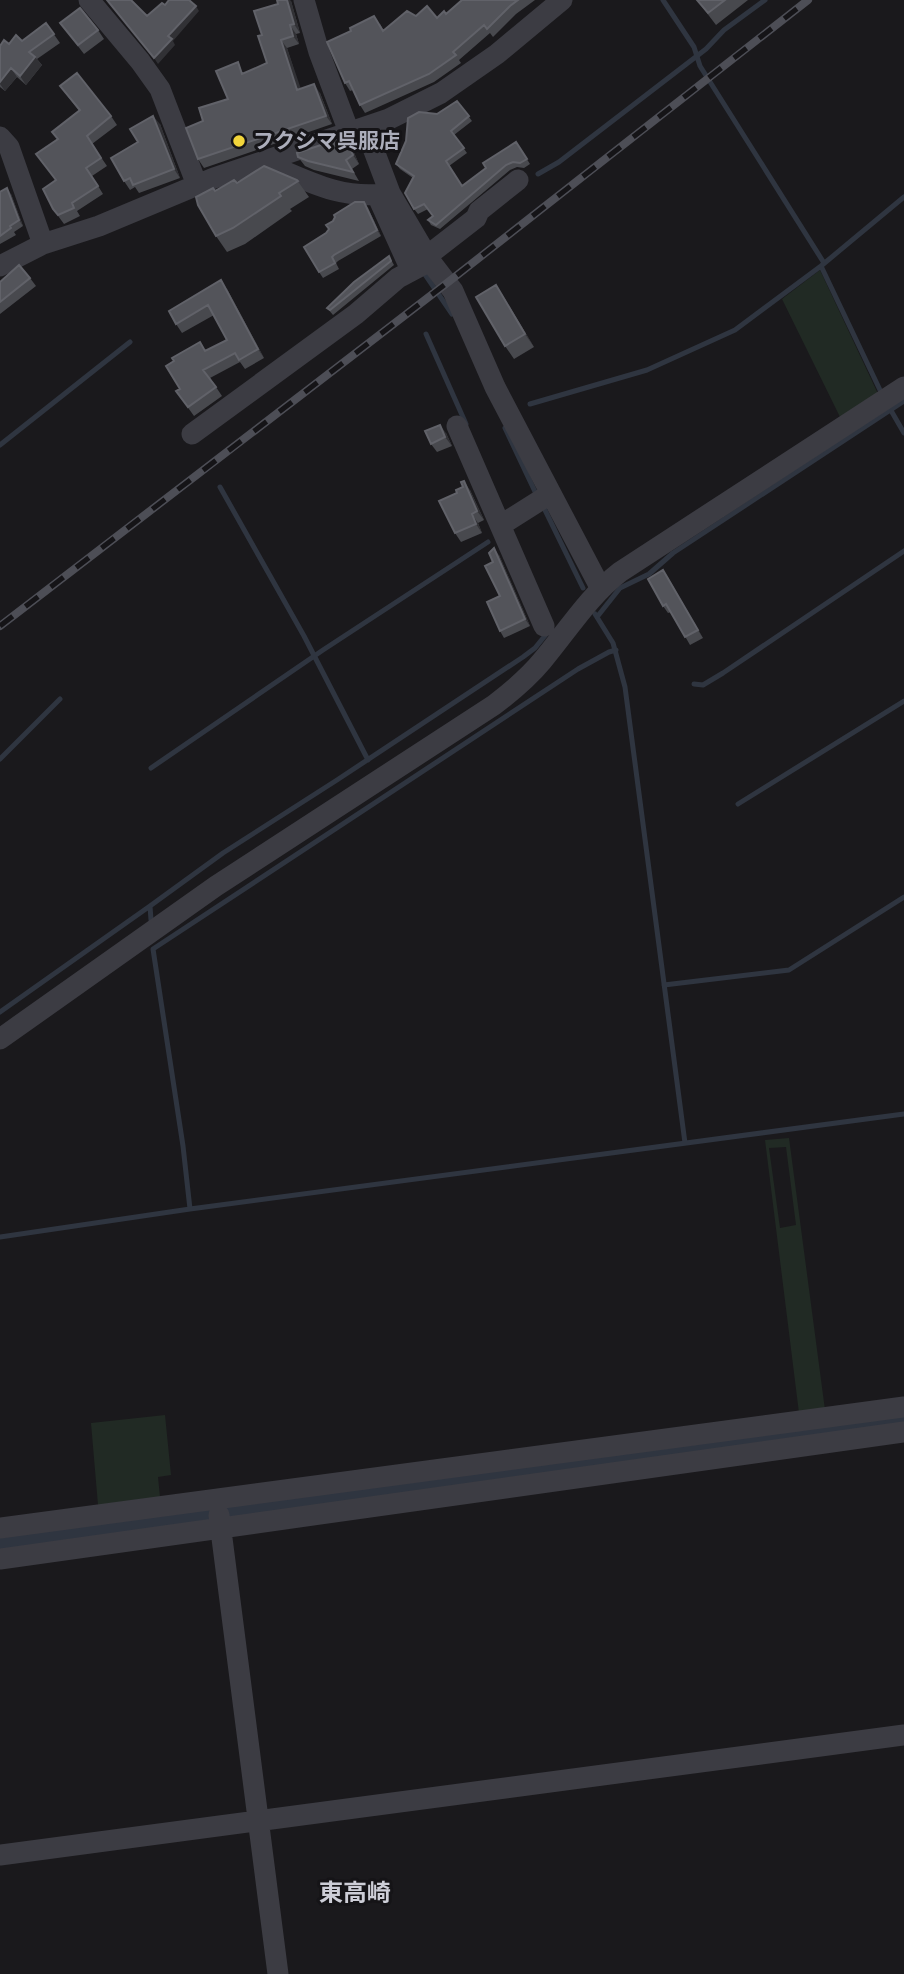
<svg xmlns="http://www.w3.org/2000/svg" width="904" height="1974" font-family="'Sofia Sans Condensed','Noto Sans JP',sans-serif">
<rect width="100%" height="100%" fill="#1a191c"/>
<!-- green -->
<path fill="#212a24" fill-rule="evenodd" d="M 820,270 L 879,396 L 841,419 L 782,299 Z
M 789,1138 L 825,1410 L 799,1413 L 765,1140 ZM 786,1147 L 796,1225 L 780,1228 L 769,1148 Z
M 165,1415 L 171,1475 L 158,1477 L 160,1497 L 98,1505 L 91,1423 Z"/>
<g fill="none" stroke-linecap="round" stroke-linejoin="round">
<!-- stream -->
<path stroke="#2f3540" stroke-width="5" d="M 663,0 L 694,47 L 700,66 L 824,263
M 538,174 L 559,162 L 706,49 L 724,30 L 765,0
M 821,266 L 880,390
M 422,270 L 452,314
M 426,334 L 466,424
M 530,404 L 647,370 L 735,330 L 821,266 L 904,197
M 889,407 L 904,433
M 505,428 L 538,498
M 0,445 L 130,342
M 220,487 L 304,636 L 368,760
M 543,506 L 583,588
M 595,614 L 613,643 L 625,687 L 685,1143
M 597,617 L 620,588 L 649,574 L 673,553 L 904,401
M 694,684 L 703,685 L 723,673 L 904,551
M 0,759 L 60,699
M 151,768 L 323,650 L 488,542
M 738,804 L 904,701
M 151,920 L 150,906 L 223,853 L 337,780 L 523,657 L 535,648 L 548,632
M 664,985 L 789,970 L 904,897
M 0,1012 L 150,906
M 190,1209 L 183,1146 L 153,949 L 578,669 L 609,652 L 616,650
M 0,1237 L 190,1209 L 904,1114"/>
<!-- river -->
<path stroke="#2f3540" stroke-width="30" d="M 0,1543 L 904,1419"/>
<!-- street -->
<path stroke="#3c3c43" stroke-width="21" d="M 89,0 L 140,61 L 160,89 L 197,185
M 304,0 L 319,52 L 349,132
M 365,127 L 390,193 L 430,261 L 453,291 L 495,387 L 600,587
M 0,137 L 9,147 L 43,244
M 263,162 C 306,180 341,201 390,193
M 377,195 L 411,270
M 427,256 L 476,218 L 479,211 L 518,180
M 0,266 L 43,244 L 99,226 L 214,178 L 389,119 L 441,93 L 497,54 L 562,0
M 457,426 L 544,626
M 192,434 L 356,314 L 398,278 L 430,261
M 501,525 L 550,494
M 0,1039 L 216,886 L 494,705 C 511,692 528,678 542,661 C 568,630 588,597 620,572 L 904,387
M 219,1515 L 278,1974
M 0,1528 L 904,1407
M 0,1559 L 904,1432
M 0,1855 L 904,1735"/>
<!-- rail casing -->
<g stroke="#4d4e56" stroke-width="8">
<path id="rail" d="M 0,626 L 447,283 L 808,0"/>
</g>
<!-- rail -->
<use href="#rail" stroke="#151417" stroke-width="5" stroke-dasharray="16" stroke-linecap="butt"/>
</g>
<!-- wall -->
<path fill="#48494e" d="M 462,0 L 535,0 L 516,14 L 493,37 L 490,33 L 459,60 L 461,63 L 434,82 L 365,113 L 360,105 L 353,90 L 350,91 L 345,83 L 380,24 L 384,31 L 437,18 L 446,14 Z
M 697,0 L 748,0 L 716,25 Z
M 291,1 L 300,33 L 296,34 L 299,44 L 287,48 L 300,89 L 320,93 L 332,124 L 204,168 L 198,159 L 203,121 L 228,99 L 244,73 L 267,63 L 262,35 L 278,4 Z
M 46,23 L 60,43 L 37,59 L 42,65 L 26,85 L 17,77 L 5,91 L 0,87 L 0,46 L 22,41 Z
M 60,23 L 98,30 L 104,39 L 84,54 Z
M 60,86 L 111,116 L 117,125 L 92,144 L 107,166 L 92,176 L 103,194 L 77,211 L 80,216 L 64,224 L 53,209 L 57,139 L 79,111 Z
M 457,101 L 472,121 L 454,135 L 467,153 L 449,166 L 462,186 L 486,168 L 516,142 L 530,164 L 524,168 L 517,167 L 510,170 L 440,229 L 431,225 L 428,220 L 433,216 L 428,209 L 418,214 L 414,209 L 413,178 L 400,169 L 396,164 L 406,141 L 437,114 Z
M 160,124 L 180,178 L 139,193 L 135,187 L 130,190 L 124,181 L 138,142 Z
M 351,146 L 359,164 L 352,169 L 359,181 L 314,170 L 305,166 L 298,157 Z
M 297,180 L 309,197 L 290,209 L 292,211 L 245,244 L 227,252 L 216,236 L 216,191 L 237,183 Z
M 0,192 L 11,194 L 23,226 L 14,232 L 16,235 L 0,244 Z
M 364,202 L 368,208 L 381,236 L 338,261 L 336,263 L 339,269 L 323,278 L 319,272 L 326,233 Z
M 389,256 L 394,265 L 333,315 L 327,308 Z
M 30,278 L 36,286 L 0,314 L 0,282 Z
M 496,285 L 505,299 L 534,347 L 514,359 L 505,346 Z
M 227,289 L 264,358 L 245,369 L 240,362 L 210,378 L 222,396 L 194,416 L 176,391 L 180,389 L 206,351 L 227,340 L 214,315 L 182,333 L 176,324 Z
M 446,433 L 452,446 L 437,452 L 431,444 Z
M 470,490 L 484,520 L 478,523 L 482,533 L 461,542 L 455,533 Z
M 499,555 L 530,626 L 504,638 L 500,631 L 500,596 L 493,562 Z
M 663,570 L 703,638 L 690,645 L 671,612 L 668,613 L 663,606 Z"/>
<!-- shaded-wall -->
<path fill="#313135" d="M 287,0 L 290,0 L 291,1 L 300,33 L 294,24 Z
M 196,6 L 199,11 L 173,41 L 175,45 L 158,64 L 154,58 L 168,36 Z
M 290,25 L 296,34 L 299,44 L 293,36 Z
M 281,40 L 287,48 L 304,98 L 297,90 Z
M 35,57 L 42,65 L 26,85 L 20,76 Z
M 11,68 L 17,77 L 5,91 L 0,84 L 0,82 Z
M 314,84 L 320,93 L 332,124 L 326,116 Z
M 153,116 L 160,124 L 180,178 L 174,169 Z
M 345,137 L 351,146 L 359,164 L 353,155 Z
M 7,188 L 11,194 L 23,226 L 19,220 Z
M 364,202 L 368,208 L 381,236 L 377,230 Z
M 221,280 L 227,289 L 264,358 L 258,349 Z
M 496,285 L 505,299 L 534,347 L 525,334 Z
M 440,425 L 446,433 L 452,446 L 445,437 Z
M 464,481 L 470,490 L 484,520 L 477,511 Z
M 472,514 L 478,523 L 482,533 L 476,524 Z
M 494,548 L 499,555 L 530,626 L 525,619 Z
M 663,570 L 668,577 L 703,638 L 698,630 Z"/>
<!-- building -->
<path fill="#53545a" stroke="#616269" stroke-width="2" d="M 107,0 L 131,0 L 147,16 L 162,3 L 165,5 L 169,0 L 189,0 L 196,6 L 168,36 L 172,39 L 154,58 Z
M 277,0 L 287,0 L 294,24 L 290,25 L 293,36 L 281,40 L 297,90 L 314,84 L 326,116 L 198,159 L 186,128 L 203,121 L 199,108 L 228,99 L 216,71 L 238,62 L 242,74 L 267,63 L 258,36 L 262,35 L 254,11 L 278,4 Z
M 462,0 L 518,0 L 510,6 L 487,29 L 484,25 L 453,52 L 456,55 L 429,74 L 360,105 L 349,81 L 345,83 L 327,42 L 351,31 L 350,28 L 374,16 L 383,31 L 407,11 L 416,16 L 427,6 L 437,18 L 444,11 L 446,14 Z
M 697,0 L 725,0 L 708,13 Z
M 80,8 L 98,30 L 78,45 L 60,23 Z
M 46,23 L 54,34 L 29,52 L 35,57 L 20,76 L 11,68 L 0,82 L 0,46 L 4,40 L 9,44 L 16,35 L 22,41 Z
M 77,73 L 111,116 L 87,136 L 101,158 L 86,168 L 98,186 L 72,203 L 74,208 L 58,215 L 53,209 L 43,189 L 56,180 L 36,154 L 58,139 L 52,132 L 80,110 L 60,86 Z
M 457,101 L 469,116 L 451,131 L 464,148 L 446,161 L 462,186 L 486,168 L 483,163 L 516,142 L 527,159 L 520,163 L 513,162 L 506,165 L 436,225 L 428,220 L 433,216 L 424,204 L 414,209 L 405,193 L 414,176 L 396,164 L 406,141 L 408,118 L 419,112 L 437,114 Z
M 153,116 L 174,169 L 133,185 L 130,178 L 124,181 L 111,158 L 138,142 L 130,129 Z
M 345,137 L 353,155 L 346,160 L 353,172 L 308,161 L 298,157 L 297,153 Z
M 264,166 L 297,180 L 298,181 L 279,193 L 281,196 L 233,228 L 216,236 L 198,205 L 196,197 L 213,188 L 215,191 L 234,180 L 237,183 Z
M 7,188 L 19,220 L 10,226 L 11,228 L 0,236 L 0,192 Z
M 355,202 L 364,202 L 377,230 L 334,255 L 332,257 L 335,263 L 319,272 L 304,247 L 326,233 L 329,229 L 326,225 L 333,221 L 335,217 L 334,215 Z
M 389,256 L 391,261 L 330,310 L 327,308 L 354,282 Z
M 19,265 L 30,278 L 0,302 L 0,282 Z
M 221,280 L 258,349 L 239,360 L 235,353 L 203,370 L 216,387 L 188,407 L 176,391 L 180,389 L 166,366 L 174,361 L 172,358 L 200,342 L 205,351 L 227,340 L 208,305 L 176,324 L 169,311 Z
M 496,285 L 525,334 L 505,346 L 476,297 Z
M 440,425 L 445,437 L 431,444 L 425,431 Z
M 464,481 L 477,511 L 472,514 L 476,524 L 455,533 L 439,501 L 457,493 L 456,490 L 463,487 L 461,482 Z
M 494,548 L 525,619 L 500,631 L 487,602 L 500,596 L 485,566 L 493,562 L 489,553 Z
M 663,570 L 698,630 L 685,637 L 666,604 L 663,606 L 648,579 Z"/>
<!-- markers -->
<circle fill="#f2d53b" stroke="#151417" stroke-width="2.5" cx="239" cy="141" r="7"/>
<g text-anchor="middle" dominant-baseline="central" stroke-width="6" stroke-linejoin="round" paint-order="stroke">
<!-- poi labels -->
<g font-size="21" font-weight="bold" fill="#acaebb" stroke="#151417" text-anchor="start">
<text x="253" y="141">フクシマ呉服店</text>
</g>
<!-- quarter labels -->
<g font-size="24" font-weight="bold" fill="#cdced7" stroke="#151417">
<text x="355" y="1893">東高崎</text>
</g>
</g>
</svg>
